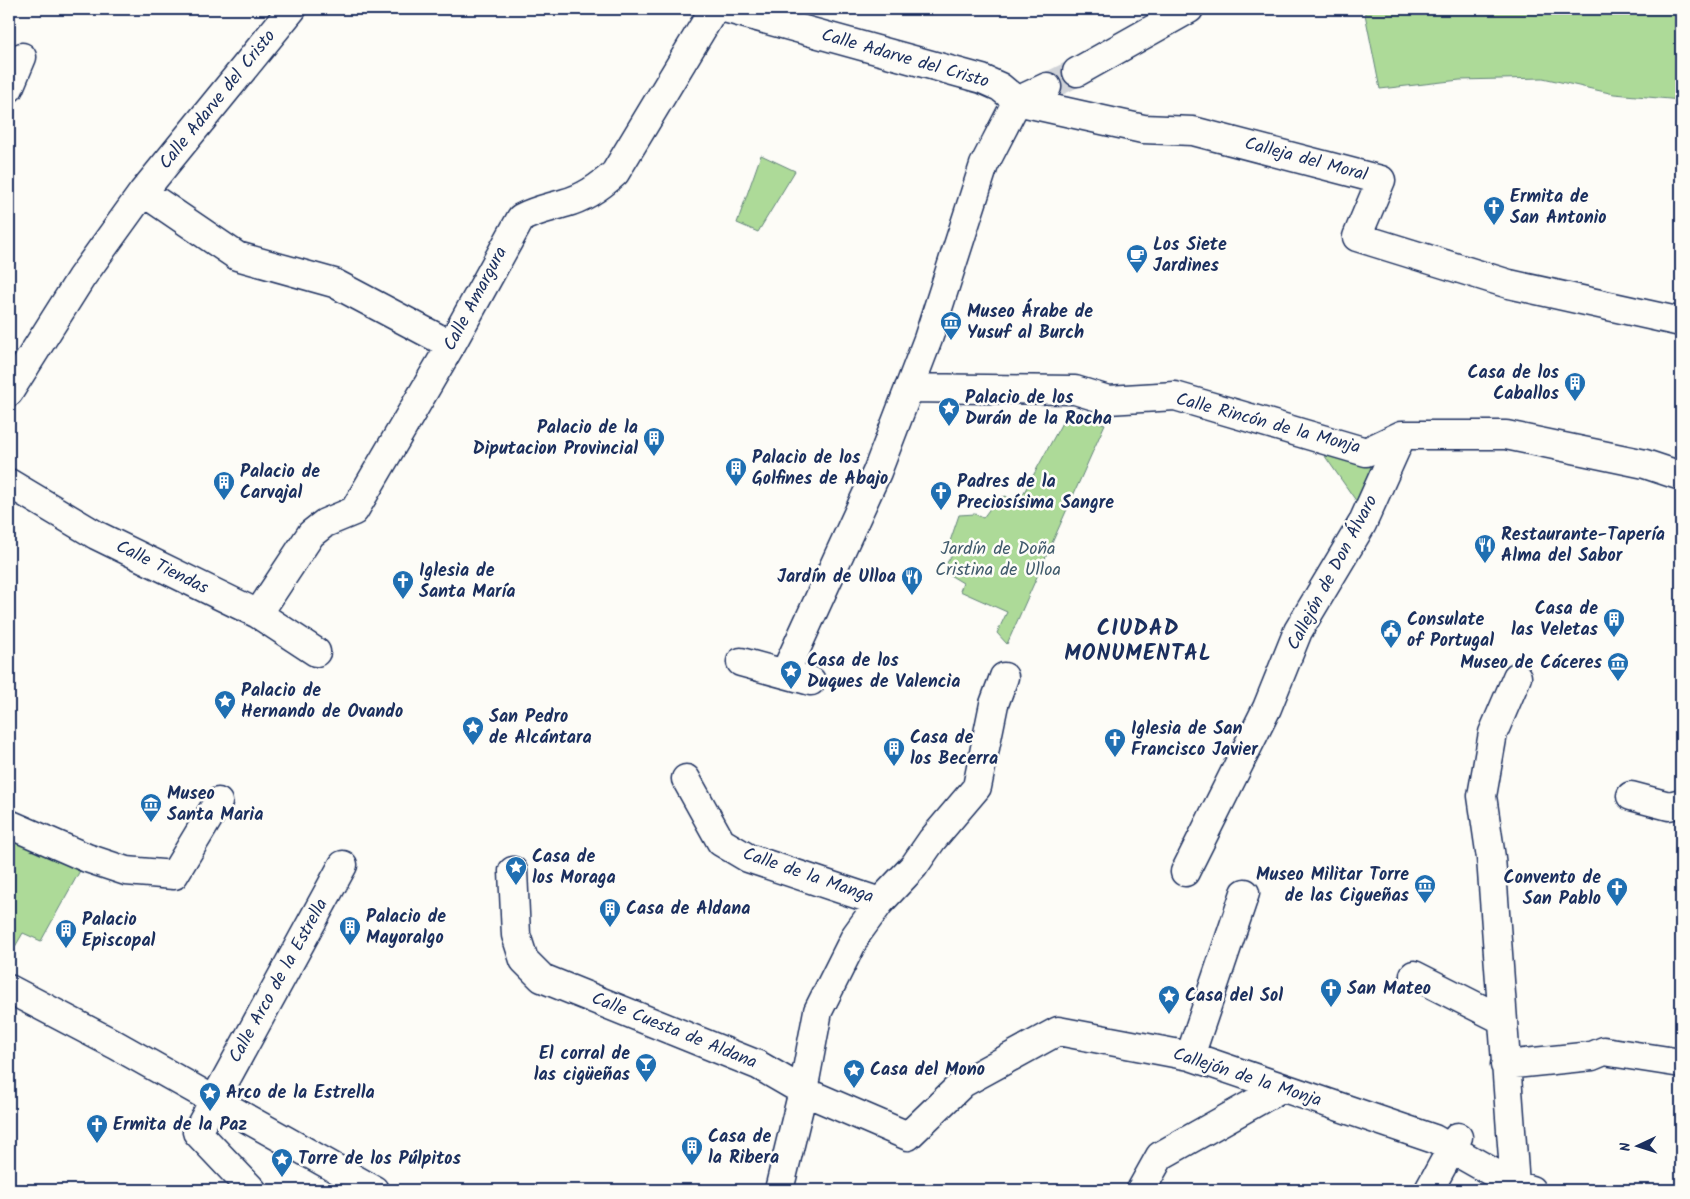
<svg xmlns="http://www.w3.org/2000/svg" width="1690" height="1199" font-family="Kalam,sans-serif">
<rect width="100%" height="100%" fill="#fdfcf7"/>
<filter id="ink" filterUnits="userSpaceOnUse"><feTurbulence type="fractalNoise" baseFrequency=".02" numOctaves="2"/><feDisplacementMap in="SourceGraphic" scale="10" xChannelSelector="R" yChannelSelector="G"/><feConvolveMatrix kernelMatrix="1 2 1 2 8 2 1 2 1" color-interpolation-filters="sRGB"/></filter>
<g filter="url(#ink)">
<!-- green -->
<path fill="#adda98" stroke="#64847b" d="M 1364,9 L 1681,9 L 1681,100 L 1614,94 L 1543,78 L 1460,80 L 1380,89 Z
M 761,155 L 795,171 L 758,232 L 737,223 Z
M 1071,415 L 1105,424 L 1007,644 L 997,633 L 1007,612 L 960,591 L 963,583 L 948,574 L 945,566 L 953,553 L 947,550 L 959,515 L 975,514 L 983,518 L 997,499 L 1006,496 L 1014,503 L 1022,496 L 1064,419 Z
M 1322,452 L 1384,456 L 1359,505 Z
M 9,830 L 87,858 L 41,941 L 23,933 L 9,957 Z"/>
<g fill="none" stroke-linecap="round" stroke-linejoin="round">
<!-- minor-tunnel -->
<path stroke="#d0d3d8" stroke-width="28" stroke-dasharray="28 14" stroke-linecap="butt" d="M 1047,87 L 1077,72"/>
<!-- minor casing -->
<g stroke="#1b2f5e" stroke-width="31">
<path id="minor" d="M 728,9 L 982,79 L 1000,87 L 1017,101 L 1047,87
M 1077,72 L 1189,9
M 9,88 L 22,57
M 143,192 L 237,256 L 334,283 L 451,345
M 909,388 L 1075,390 L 1108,400 L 1175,396 L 1366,452 L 1402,435 L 1506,435 L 1645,464 L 1681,476
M 9,392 L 81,278 L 143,192 L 292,9
M 9,483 L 96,535 L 258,614 L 316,652
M 258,614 L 311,534 L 325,523 L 354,511 L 451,345 L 521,218 C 536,210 549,208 565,203 C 584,198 601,186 615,173 L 714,9
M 741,662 L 811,681
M 785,673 L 877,472 L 928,339 L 984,165 L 1017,101 L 1143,129 L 1193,131 L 1381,180 L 1357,237 L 1509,284 L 1681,322
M 686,779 L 721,842 L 748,858 L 880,902
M 1631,796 L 1669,806 L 1681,803
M 9,824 L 87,858 L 126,871 L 174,875 L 218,802
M 513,871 L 516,935 L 524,960 L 542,978 L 758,1065 L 803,1091 L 908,1136 L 963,1083 L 1058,1031 L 1190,1056 L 1434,1139 L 1515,1185 L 1531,1190
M 1185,872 L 1267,708 L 1298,631 L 1362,524 L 1402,435
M 1414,975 L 1501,1019
M 9,989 L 116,1045 L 374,1190
M 1190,1056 L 1245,893
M 1505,1065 L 1592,1056 L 1604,1051 L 1681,1063
M 1515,1185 L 1491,858 L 1482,796 L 1493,733 L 1517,677
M 252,1190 L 197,1132 L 343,865
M 779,1190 L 803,1091 L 818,1011 L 856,935 L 880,902 L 914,866 L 932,840 L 977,787 L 994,704 L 1004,677
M 1141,1190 L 1160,1156 L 1281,1088
M 1429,1190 L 1458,1137"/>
</g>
<!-- minor -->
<use href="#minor" stroke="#fdfcf7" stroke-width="28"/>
</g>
</g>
<!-- icons -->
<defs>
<g id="church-pin" transform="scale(1.125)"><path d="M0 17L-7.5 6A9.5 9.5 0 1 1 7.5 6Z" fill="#1f6fb2" stroke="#fdfcf7"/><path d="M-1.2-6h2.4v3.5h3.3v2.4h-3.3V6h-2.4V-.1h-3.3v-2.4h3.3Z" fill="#fff"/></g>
<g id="cafe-pin" transform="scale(1.125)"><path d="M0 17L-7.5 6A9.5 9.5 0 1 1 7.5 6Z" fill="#1f6fb2" stroke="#fdfcf7"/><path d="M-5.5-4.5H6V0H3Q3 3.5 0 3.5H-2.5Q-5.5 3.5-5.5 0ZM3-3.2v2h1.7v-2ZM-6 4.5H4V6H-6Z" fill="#fff"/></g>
<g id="museum-pin" transform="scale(1.125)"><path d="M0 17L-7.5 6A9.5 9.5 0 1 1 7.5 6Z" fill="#1f6fb2" stroke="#fdfcf7"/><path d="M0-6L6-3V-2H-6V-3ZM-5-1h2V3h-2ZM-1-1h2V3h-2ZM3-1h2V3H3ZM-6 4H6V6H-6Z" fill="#fff"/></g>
<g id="building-pin" transform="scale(1.125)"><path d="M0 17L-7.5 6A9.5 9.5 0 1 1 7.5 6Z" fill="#1f6fb2" stroke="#fdfcf7"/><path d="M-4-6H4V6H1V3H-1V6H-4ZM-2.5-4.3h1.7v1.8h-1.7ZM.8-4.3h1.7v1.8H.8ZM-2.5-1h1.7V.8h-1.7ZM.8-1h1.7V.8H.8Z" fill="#fff"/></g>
<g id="sight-pin" transform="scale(1.125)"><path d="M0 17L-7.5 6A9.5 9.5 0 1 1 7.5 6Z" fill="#1f6fb2" stroke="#fdfcf7"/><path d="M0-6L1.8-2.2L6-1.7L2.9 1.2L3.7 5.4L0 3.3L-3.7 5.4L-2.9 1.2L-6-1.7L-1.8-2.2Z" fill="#fff"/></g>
<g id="restaurant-pin" transform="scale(1.125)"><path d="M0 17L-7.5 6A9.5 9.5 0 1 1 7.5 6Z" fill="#1f6fb2" stroke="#fdfcf7"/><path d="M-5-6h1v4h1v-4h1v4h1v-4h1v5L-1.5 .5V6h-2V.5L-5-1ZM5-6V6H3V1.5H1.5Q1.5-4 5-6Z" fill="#fff"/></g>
<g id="civic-pin" transform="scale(1.125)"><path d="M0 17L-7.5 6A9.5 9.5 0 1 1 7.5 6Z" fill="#1f6fb2" stroke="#fdfcf7"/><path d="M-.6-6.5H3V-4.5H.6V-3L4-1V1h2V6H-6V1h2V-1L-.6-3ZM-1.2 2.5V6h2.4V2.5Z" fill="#fff"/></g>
<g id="bar-pin" transform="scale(1.125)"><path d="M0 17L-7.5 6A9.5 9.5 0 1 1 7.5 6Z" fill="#1f6fb2" stroke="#fdfcf7"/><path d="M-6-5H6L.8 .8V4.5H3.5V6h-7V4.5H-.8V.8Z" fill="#fff"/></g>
</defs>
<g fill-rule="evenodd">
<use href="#church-pin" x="1494" y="207"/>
<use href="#cafe-pin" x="1137" y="255"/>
<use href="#museum-pin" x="951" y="322"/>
<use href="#building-pin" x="1575" y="383"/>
<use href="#sight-pin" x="949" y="408"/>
<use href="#building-pin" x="654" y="438"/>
<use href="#building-pin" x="736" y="468"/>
<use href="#building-pin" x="224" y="482"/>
<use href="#church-pin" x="941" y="492"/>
<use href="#restaurant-pin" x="1485" y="545"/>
<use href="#restaurant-pin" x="912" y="577"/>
<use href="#church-pin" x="403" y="581"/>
<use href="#building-pin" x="1614" y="619"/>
<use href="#civic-pin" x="1391" y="630"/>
<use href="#museum-pin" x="1618" y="663"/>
<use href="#sight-pin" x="791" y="671"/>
<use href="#sight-pin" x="225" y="701"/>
<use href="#sight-pin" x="473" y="727"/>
<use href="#church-pin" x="1115" y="739"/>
<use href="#building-pin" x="894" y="748"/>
<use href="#museum-pin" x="151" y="804"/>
<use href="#sight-pin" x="516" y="867"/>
<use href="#museum-pin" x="1425" y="885"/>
<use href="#church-pin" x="1617" y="888"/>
<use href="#building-pin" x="610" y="909"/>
<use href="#building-pin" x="350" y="927"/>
<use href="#building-pin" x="66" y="930"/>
<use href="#church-pin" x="1331" y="989"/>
<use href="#sight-pin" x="1169" y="996"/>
<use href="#bar-pin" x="646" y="1064"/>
<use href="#sight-pin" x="854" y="1070"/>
<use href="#sight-pin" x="210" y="1093"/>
<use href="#church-pin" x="97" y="1125"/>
<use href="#building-pin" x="692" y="1147"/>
<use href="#sight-pin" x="282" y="1159"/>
</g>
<g text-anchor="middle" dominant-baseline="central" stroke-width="5" stroke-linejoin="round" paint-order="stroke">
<!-- street labels -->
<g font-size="18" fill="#1b2f5e" stroke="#fdfcf7">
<text transform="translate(905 59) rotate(16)">Calle Adarve del Cristo</text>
<text transform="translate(218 100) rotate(-51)">Calle Adarve del Cristo</text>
<text transform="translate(1306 160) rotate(15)">Calleja del Moral</text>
<text transform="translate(476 299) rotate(-62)">Calle Amargura</text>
<text transform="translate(1268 424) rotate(15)">Calle Rincón de la Monja</text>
<text transform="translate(162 568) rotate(26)">Calle Tiendas</text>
<text transform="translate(1333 573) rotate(-62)">Callejón de Don Álvaro</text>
<text transform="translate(808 876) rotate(19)">Calle de la Manga</text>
<text transform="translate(279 981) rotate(-61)">Calle Arco de la Estrella</text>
<text transform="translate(674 1031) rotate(22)">Calle Cuesta de Aldana</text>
<text transform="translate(1247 1078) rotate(18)">Callejón de la Monja</text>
</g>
<!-- poi labels -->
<g font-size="18" font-weight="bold" fill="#1b2f5e" stroke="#fdfcf7" text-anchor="start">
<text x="1510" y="197">Ermita de<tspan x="1510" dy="21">San Antonio</tspan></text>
<text x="1153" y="245">Los Siete<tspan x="1153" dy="21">Jardines</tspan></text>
<text x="967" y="312">Museo Árabe de<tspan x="967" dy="21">Yusuf al Burch</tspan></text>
<text x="1559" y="373" text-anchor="end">Casa de los<tspan x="1559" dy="21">Caballos</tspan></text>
<text x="965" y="398">Palacio de los<tspan x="965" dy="21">Durán de la Rocha</tspan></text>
<text x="638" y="428" text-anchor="end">Palacio de la<tspan x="638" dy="21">Diputacion Provincial</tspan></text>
<text x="752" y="458">Palacio de los<tspan x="752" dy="21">Golfines de Abajo</tspan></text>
<text x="240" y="472">Palacio de<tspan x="240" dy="21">Carvajal</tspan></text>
<text x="957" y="482">Padres de la<tspan x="957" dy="21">Preciosísima Sangre</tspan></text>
<text x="1501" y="535">Restaurante-Tapería<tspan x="1501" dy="21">Alma del Sabor</tspan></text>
<text x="419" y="571">Iglesia de<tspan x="419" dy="21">Santa María</tspan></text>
<text x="896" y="577" text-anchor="end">Jardín de Ulloa</text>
<text x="1598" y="609" text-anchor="end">Casa de<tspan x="1598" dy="21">las Veletas</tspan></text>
<text x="1407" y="620">Consulate<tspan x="1407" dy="21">of Portugal</tspan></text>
<text x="807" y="661">Casa de los<tspan x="807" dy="21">Duques de Valencia</tspan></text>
<text x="1602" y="663" text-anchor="end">Museo de Cáceres</text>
<text x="241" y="691">Palacio de<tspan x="241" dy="21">Hernando de Ovando</tspan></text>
<text x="489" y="717">San Pedro<tspan x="489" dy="21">de Alcántara</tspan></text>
<text x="1131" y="729">Iglesia de San<tspan x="1131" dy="21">Francisco Javier</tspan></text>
<text x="910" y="738">Casa de<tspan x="910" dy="21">los Becerra</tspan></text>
<text x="167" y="794">Museo<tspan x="167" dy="21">Santa Maria</tspan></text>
<text x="532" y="857">Casa de<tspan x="532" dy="21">los Moraga</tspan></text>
<text x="1409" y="875" text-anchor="end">Museo Militar Torre<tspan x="1409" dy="21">de las Cigueñas</tspan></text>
<text x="1601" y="878" text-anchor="end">Convento de<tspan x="1601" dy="21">San Pablo</tspan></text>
<text x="626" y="909">Casa de Aldana</text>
<text x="366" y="917">Palacio de<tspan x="366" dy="21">Mayoralgo</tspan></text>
<text x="82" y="920">Palacio<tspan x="82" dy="21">Episcopal</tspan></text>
<text x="1347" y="989">San Mateo</text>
<text x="1185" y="996">Casa del Sol</text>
<text x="630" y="1054" text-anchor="end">El corral de<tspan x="630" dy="21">las cigüeñas</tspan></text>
<text x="870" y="1070">Casa del Mono</text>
<text x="226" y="1093">Arco de la Estrella</text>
<text x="113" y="1125">Ermita de la Paz</text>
<text x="708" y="1137">Casa de<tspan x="708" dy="21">la Ribera</tspan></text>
<text x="298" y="1159">Torre de los Púlpitos</text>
</g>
<!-- park labels -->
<g font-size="18" fill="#405a6c" stroke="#fdfcf7">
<text x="998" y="549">Jardín de Doña<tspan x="998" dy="21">Cristina de Ulloa</tspan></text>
</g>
<!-- district labels -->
<g font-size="22" font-weight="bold" letter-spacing="1" fill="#1b2f5e" stroke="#fdfcf7">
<text x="1138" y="629">CIUDAD<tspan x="1138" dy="25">MONUMENTAL</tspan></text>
</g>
</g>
<!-- margin -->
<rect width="1690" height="1199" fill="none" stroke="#fdfcf7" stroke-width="30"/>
<rect x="15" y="15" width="1660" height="1169" fill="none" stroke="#1b2f5e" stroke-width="2" filter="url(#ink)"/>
<!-- north arrow -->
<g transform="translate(1638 1146) rotate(266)" stroke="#fdfcf7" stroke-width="4" paint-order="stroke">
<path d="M0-4L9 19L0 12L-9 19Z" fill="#1b2f5e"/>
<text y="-8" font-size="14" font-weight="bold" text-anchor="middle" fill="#1b2f5e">N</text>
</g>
</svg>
